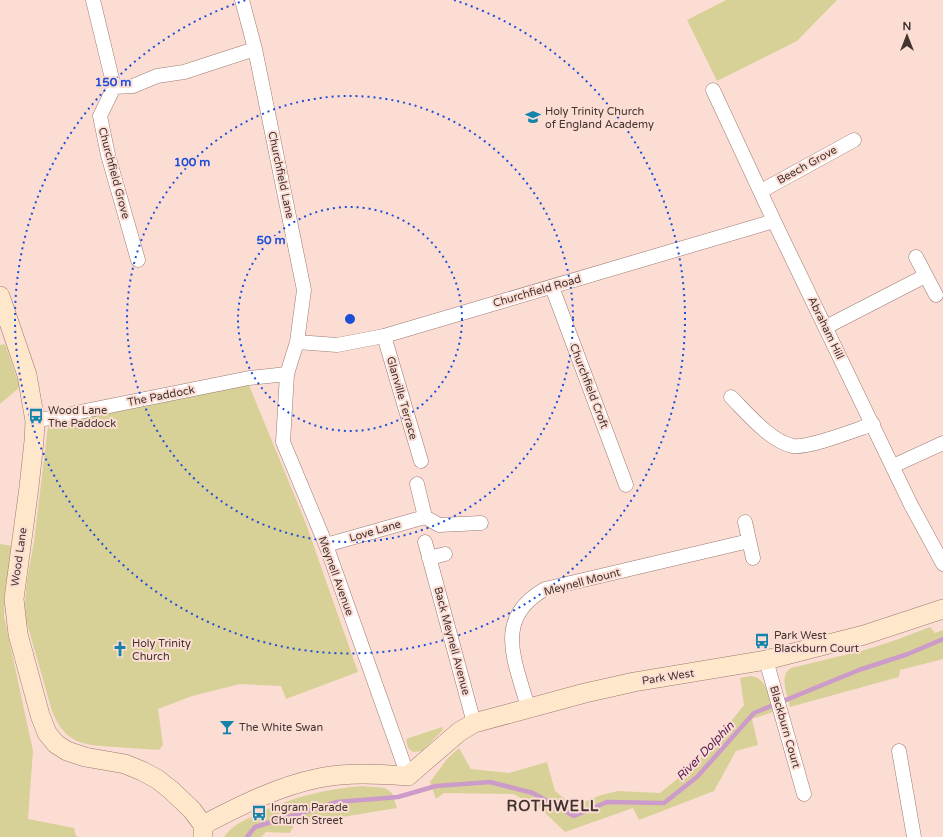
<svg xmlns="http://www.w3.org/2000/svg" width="943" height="837" font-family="'Varela Round',sans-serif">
<rect width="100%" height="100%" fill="#fcddd4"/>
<!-- green -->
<path fill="#d8d197" d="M 726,0 L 837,0 L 797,41 L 717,81 L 687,20 Z
M 5,344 L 20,387 L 0,404 L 0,345 Z
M 248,383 L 305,521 L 358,672 L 286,699 L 281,686 L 240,684 L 192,696 L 158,709 L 163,745 L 159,750 C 144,749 130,748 115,747 C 83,745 65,744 52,711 L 26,620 L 25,604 L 27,580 L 34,541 L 48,426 Z
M 0,544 L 13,546 L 5,589 L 4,616 L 33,751 L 28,819 L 74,828 L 76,836 L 79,837 L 0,837 Z
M 930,627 L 935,633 L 943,630 L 943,659 L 900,670 L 899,677 L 790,707 C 788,695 778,676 791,668 L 865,650 L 896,640 Z
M 751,676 C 768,678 769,699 773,712 L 752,719 L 758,745 L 736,751 L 714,791 L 639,820 L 633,808 L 565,832 L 539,807 L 513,794 L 444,793 L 436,799 L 430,782 L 447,759 L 459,748 L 471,769 L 509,773 L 547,762 L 555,791 L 574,806 L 601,795 L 618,791 L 660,793 L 698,762 L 744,705 L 740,678 Z
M 442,727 L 443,730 L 422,751 L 413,752 L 408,748 L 406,739 Z
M 362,786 L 385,788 L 392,793 L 397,808 L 294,825 L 290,833 L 266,832 L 261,837 L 224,837 C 233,824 245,820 259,813 C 295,796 323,790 362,786 Z"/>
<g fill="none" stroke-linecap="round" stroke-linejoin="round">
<!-- stream -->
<path stroke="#cc9bc9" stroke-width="4.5" d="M 247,837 L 255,827 L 337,802 L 398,797 L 436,786 L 490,782 L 533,793 L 574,816 L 607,802 L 664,803 L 697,777 L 754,713 L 859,670 L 908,654 L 943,639"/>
<!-- street casing -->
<g stroke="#9c7970" stroke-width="15">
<path id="street" d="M 93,0 L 114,87
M 242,0 L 255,49 L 304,290 L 297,342 L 287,374 L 283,442 L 326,545 L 408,776
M 713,90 L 774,221 L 911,505 L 943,564
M 761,191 L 854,140
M 916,257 L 936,295
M 138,260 L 108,155 L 100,116 L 114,87 L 133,86 L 157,76 L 184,72 L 255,49
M 552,287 L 626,485
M 826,327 L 925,276
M 384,336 L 421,461
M 297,342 L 337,345 L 384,336 L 774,221
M 731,397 C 747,413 771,442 793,446 C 810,448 855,430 873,424
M 35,421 L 249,378 L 287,374
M 893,466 L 943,443
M 417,484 L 425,517
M 745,522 L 753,558
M 425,542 L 474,723
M 326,545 L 425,517 L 439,525 L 481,523
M 429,558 L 445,554
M 766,660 L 804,794
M 528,708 C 516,662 492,619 545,589 L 749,541
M 899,751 L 914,837"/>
</g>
<!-- secondary casing -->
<g stroke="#9c7970" stroke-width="20">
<path id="secondary" d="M 0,296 L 27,375 L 35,421 L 34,441 L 29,487 L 14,599 L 18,634 L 40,715 L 47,733 L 56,744 L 67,751 L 85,757 L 125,764 L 142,771 L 157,779 L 171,790 L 192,810 L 203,825 L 203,837
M 203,825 C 239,806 279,786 319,778 C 348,772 379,774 408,776 L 459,732 L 474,723 L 585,693 L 634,682 L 766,660 L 864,635 L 943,609"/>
</g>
<!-- street -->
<use href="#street" stroke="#fff" stroke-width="14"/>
<!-- secondary -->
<use href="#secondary" stroke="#fee7ca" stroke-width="19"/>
</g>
<!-- distance rings -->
<g fill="none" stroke="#1d4ed8" stroke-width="2" stroke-dasharray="2 4">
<circle cx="350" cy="319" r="112"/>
<circle cx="350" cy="319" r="223"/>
<path d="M454 0A335 335 0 1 1 246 0"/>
</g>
<!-- icons -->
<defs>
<g id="school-bare" transform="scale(1.2)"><path d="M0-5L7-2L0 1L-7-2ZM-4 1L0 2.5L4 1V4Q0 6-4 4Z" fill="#1383aa" stroke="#fcddd4" stroke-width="2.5" paint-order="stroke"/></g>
<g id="bus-bare" transform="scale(1.2)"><path d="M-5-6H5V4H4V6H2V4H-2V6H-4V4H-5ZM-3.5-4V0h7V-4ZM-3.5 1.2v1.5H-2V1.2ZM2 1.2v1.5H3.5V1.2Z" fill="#1383aa" stroke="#fcddd4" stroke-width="2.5" paint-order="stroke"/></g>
<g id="church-bare" transform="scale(1.2)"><path d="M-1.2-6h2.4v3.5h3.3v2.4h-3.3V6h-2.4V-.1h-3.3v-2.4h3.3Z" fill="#1383aa" stroke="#fcddd4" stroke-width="2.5" paint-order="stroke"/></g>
<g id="bar-bare" transform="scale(1.2)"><path d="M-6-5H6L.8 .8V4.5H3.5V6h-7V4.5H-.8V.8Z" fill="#1383aa" stroke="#fcddd4" stroke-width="2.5" paint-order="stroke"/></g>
</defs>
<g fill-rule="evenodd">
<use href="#school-bare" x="533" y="117"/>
<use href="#bus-bare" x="36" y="416"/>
<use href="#bus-bare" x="762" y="641"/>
<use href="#church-bare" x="120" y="649"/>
<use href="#bar-bare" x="227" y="727"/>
<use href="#bus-bare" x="259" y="813"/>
</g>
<g text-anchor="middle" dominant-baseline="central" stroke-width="4" stroke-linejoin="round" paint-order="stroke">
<!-- poi labels -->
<g font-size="11" fill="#423430" stroke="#fcddd4" text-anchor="start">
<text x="545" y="111">Holy Trinity Church<tspan x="545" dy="13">of England Academy</tspan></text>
<text x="48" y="410">Wood Lane<tspan x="48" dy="13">The Paddock</tspan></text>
<text x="774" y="635">Park West<tspan x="774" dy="13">Blackburn Court</tspan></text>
<text x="132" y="643">Holy Trinity<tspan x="132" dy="13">Church</tspan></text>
<text x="239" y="727">The White Swan</text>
<text x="271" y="807">Ingram Parade<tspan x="271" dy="13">Church Street</tspan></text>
</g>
<!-- street labels -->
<g font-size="11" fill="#423430" stroke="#fcddd4">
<text transform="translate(807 165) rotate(-29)">Beech Grove</text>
<text transform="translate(114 173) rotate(75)">Churchfield Grove</text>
<text transform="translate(281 175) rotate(78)">Churchfield Lane</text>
<text transform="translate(537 291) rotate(-16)">Churchfield Road</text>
<text transform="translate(826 328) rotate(64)">Abraham Hill</text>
<text transform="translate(589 386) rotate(69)">Churchfield Croft</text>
<text transform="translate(161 396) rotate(-11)">The Paddock</text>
<text transform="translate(402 398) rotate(74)">Glanville Terrace</text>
<text transform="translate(375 531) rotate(-16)">Love Lane</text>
<text transform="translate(19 557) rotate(-82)">Wood Lane</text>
<text transform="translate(336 576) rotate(70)">Meynell Avenue</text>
<text transform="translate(582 582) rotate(-15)">Meynell Mount</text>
<text transform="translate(452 641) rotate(75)">Back Meynell Avenue</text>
<text transform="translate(668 677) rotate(-9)">Park West</text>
<text transform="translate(785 727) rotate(74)">Blackburn Court</text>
</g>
<!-- water labels -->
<g font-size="12" font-style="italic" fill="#5b2059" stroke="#fcddd4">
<text transform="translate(705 751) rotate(-46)">River Dolphin</text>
</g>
<!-- district labels -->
<g font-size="15" font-weight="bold" letter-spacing="1" fill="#423430" stroke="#fcddd4">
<text x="553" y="806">ROTHWELL</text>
</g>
</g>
<circle cx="350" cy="319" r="6" fill="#1d4ed8" stroke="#fcddd4" stroke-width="2"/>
<g font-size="12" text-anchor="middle" font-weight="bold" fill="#1d4ed8" stroke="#fcddd4" stroke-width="4" stroke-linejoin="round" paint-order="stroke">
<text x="113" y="86">150 m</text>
<text x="192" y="166">100 m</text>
<text x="271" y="244">50 m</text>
</g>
<!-- north arrow -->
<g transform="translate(907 36)" stroke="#fcddd4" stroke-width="3" paint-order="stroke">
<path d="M0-3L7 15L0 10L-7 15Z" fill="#423430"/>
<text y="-6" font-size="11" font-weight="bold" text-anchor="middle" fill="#423430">N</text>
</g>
</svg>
